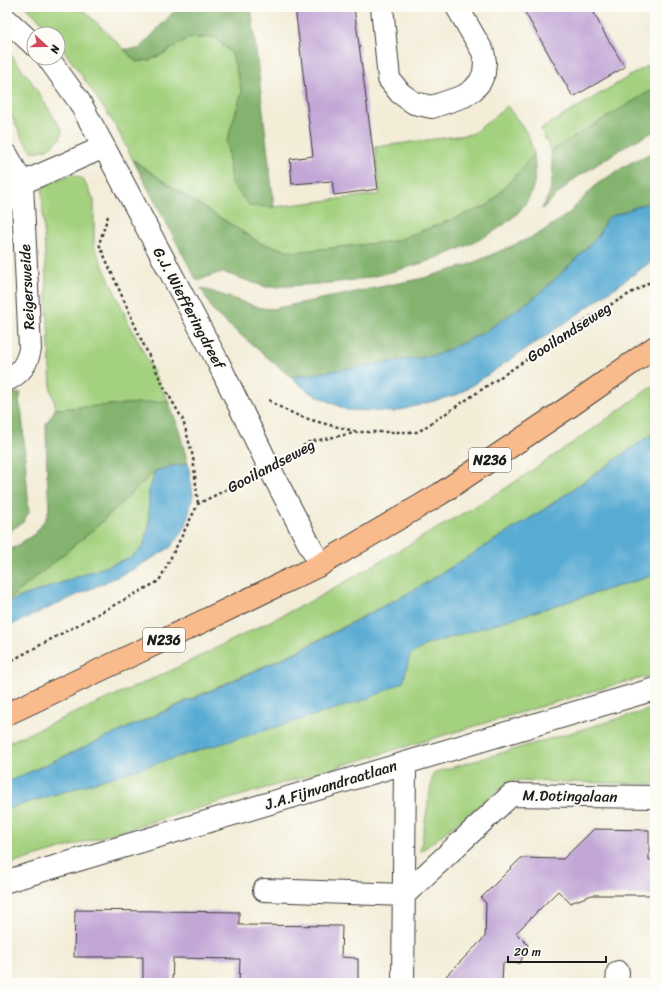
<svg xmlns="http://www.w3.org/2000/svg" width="662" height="990" font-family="Sriracha,sans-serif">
<rect width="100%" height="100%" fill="#fdfcf7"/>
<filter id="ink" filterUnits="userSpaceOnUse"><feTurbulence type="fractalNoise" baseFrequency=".025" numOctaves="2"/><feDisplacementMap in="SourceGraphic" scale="8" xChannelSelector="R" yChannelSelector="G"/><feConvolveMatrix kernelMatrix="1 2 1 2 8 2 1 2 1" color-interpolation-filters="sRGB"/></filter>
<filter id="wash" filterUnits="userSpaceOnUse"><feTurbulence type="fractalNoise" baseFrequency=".012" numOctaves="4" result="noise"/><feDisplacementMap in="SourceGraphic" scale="16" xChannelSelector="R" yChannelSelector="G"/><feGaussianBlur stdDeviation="0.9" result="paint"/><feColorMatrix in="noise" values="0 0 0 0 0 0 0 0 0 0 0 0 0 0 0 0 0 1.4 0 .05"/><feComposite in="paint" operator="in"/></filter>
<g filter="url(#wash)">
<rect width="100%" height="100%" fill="#f3edd8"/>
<!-- green -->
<path fill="#a4d17f" stroke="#60764e" d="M 26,7 L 80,7 L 124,49 L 136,62 L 150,60 L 165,53 L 187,39 L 215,37 L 232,54 L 242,92 L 227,141 L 231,183 L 250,206 L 274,207 L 380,194 L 375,147 L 472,134 L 492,119 L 507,106 L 517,119 L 528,135 L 534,154 L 489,205 L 395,241 L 294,252 L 260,243 L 184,195 L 133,160 L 115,125 L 80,73 L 58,43 L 58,34 L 51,34 L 46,26 Z
M 645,7 L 655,7 L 655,26 Z
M 7,50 L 29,78 L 62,130 L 60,139 L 47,149 L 35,152 L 31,150 L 22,138 L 7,106 Z
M 655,61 L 655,88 L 551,151 L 541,129 Z
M 72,174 L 83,179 L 94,200 L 94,246 L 127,319 L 168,401 L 55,409 L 55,404 L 51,390 L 42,190 L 46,184 Z
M 655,384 L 655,432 L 540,512 L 416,589 L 295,652 L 7,782 L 7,743 L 170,671 L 319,597 L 503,490 L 596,427 Z
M 155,471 L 149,492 L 149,526 L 143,547 L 130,558 L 7,602 L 7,601 L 94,529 Z
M 655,575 L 655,675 L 610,686 L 7,865 L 7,809 L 279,725 L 403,682 L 410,655 L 426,645 Z
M 655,708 L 655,784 L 511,781 L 420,852 L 433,773 Z"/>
<!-- forest -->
<path fill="#83b36e" stroke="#506845" d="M 178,7 L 251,7 L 274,207 L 250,206 L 231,183 L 227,141 L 242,92 L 232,54 L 214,37 L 187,39 L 165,53 L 150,60 L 136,62 L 124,49 L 139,49 Z
M 655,88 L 655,131 L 627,145 L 573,180 L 542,209 L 550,192 L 553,174 L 551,151 Z
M 655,151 L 655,200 L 607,218 L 598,236 L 572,263 L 538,295 L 485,332 L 437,355 L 291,377 L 218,316 L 212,309 L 201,288 L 261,308 L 272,309 L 424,278 L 468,265 L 537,235 L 568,214 L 597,184 L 630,163 Z
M 534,154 C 536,170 536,187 527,201 C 502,243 401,272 355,280 C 328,284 300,285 273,287 L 266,287 L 225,273 L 218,273 L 197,281 L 133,160 L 184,195 L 260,243 L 294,252 L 395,241 L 489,205 Z
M 21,393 L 19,401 L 22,414 L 29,512 L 23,522 L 7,533 L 7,394 Z
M 168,401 L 178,426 L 188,464 L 173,466 L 155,471 L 94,529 L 7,601 L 7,552 L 36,533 L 46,518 L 49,509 L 47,475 L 46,424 C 49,418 53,415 55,409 Z"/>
<!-- water -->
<path fill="#58abd3" stroke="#3a6478" d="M 655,200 L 655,259 L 571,319 L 459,394 L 394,412 L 347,410 L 309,392 L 291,377 L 437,355 L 485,332 L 538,295 L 572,263 L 598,236 L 607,218 Z
M 655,432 L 655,575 L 426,645 L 410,655 L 403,682 L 368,699 L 7,809 L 7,782 L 295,653 L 416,589 L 540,512 Z
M 188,464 L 193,495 L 186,526 L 171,547 L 132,570 L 7,627 L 7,602 L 130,558 L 143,547 L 149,526 L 149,492 L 155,471 L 173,466 Z"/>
<g id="blocks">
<!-- building -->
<path fill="#c1a6d6" d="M 295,7 L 354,7 L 378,189 L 334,195 L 332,181 L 292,184 L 290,159 L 313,156 Z
M 522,7 L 591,7 L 603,31 L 625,67 L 573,97 Z
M 594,829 L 649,830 L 649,860 L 655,860 L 655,895 L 592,895 L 570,903 L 558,891 L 516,933 L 528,945 L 520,963 L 503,963 L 502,983 L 439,983 L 485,937 L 486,903 L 481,898 L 521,858 L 563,859 Z
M 75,910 L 239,912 L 239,925 L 342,926 L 341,957 L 355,958 L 355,959 L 358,959 L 358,983 L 239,983 L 240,959 L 173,958 L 172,983 L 143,983 L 143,957 L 74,957 Z"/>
</g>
</g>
<g filter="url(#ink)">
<use href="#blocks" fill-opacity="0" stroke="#3c3b38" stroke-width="1"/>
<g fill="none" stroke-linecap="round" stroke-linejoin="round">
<!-- minor casing -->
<g stroke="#3c3b38" stroke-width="24">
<path id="minor" d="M 382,7 L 389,79 L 400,93 L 414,103 L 432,107 L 464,96 L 473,90 L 480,82 L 484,73 L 485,62 L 483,52 L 457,7
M 7,20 L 34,45
M 48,58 L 79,101 L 104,147 L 218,362 L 269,467 L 320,565
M 7,155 L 22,183 L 104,147
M 7,380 C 21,373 27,364 30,349 L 22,183
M 7,881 L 655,689
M 264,890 L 404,895 L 511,795 L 655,797
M 403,983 L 405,763
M 617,983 L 618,972"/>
</g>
<!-- major casing -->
<g stroke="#3c3b38" stroke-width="24">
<path id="major" d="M 7,714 L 166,639 L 320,565 L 440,494 L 569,407 L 655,347"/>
</g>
<!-- path -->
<path stroke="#3c3b38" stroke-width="2.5" stroke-dasharray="3 3" stroke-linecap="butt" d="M 108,216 L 99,244 L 141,339 L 164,387 L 183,420 L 193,457 L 198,504
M 269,400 C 295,419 328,424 358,432
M 293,453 L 309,442 L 359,432 L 418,432 L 598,312 L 655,279
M 7,663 L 159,581 L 198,504 L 245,480"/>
<!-- minor -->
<use href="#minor" stroke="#fff" stroke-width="22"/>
<!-- major -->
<use href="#major" stroke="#fabb8c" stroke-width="22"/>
</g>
</g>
<g text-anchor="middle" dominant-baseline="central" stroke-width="4" stroke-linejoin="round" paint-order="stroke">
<!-- shield labels -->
<g fill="#fdfcf7" stroke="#605f5e" stroke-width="1">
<rect x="469" y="448" width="42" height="24" rx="3"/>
<rect x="143" y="628" width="42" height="24" rx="3"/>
</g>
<g font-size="14" font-weight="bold" fill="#1c1c1c">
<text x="490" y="460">N236</text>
<text x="164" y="640">N236</text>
</g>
<!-- street labels -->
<g font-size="15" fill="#1c1c1c" stroke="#fdfcf7">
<text transform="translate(27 287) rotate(-93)">Reigersweide</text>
<text transform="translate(189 308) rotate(62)">G.J. Wiefferingdreef</text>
<text transform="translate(569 332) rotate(-33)">Gooilandseweg</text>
<text transform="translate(271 466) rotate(-28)">Gooilandseweg</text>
<text transform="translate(331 785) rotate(-17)">J.A.Fijnvandraatlaan</text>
<text transform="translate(570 796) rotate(1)">M.Dotingalaan</text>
</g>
</g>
<!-- margin -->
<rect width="662" height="990" fill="none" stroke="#fdfcf7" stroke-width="24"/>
<!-- north arrow -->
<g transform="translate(46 46) rotate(111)"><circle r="19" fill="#fdfcf7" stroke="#a3a29f"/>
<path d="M0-3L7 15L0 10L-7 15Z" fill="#d1495b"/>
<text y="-6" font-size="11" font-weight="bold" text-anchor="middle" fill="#1c1c1c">N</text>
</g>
<!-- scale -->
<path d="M508 956v6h98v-6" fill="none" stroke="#1c1c1c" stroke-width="2"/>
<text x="514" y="956" font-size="12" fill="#1c1c1c" stroke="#fdfcf7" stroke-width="3" paint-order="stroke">20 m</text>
</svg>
